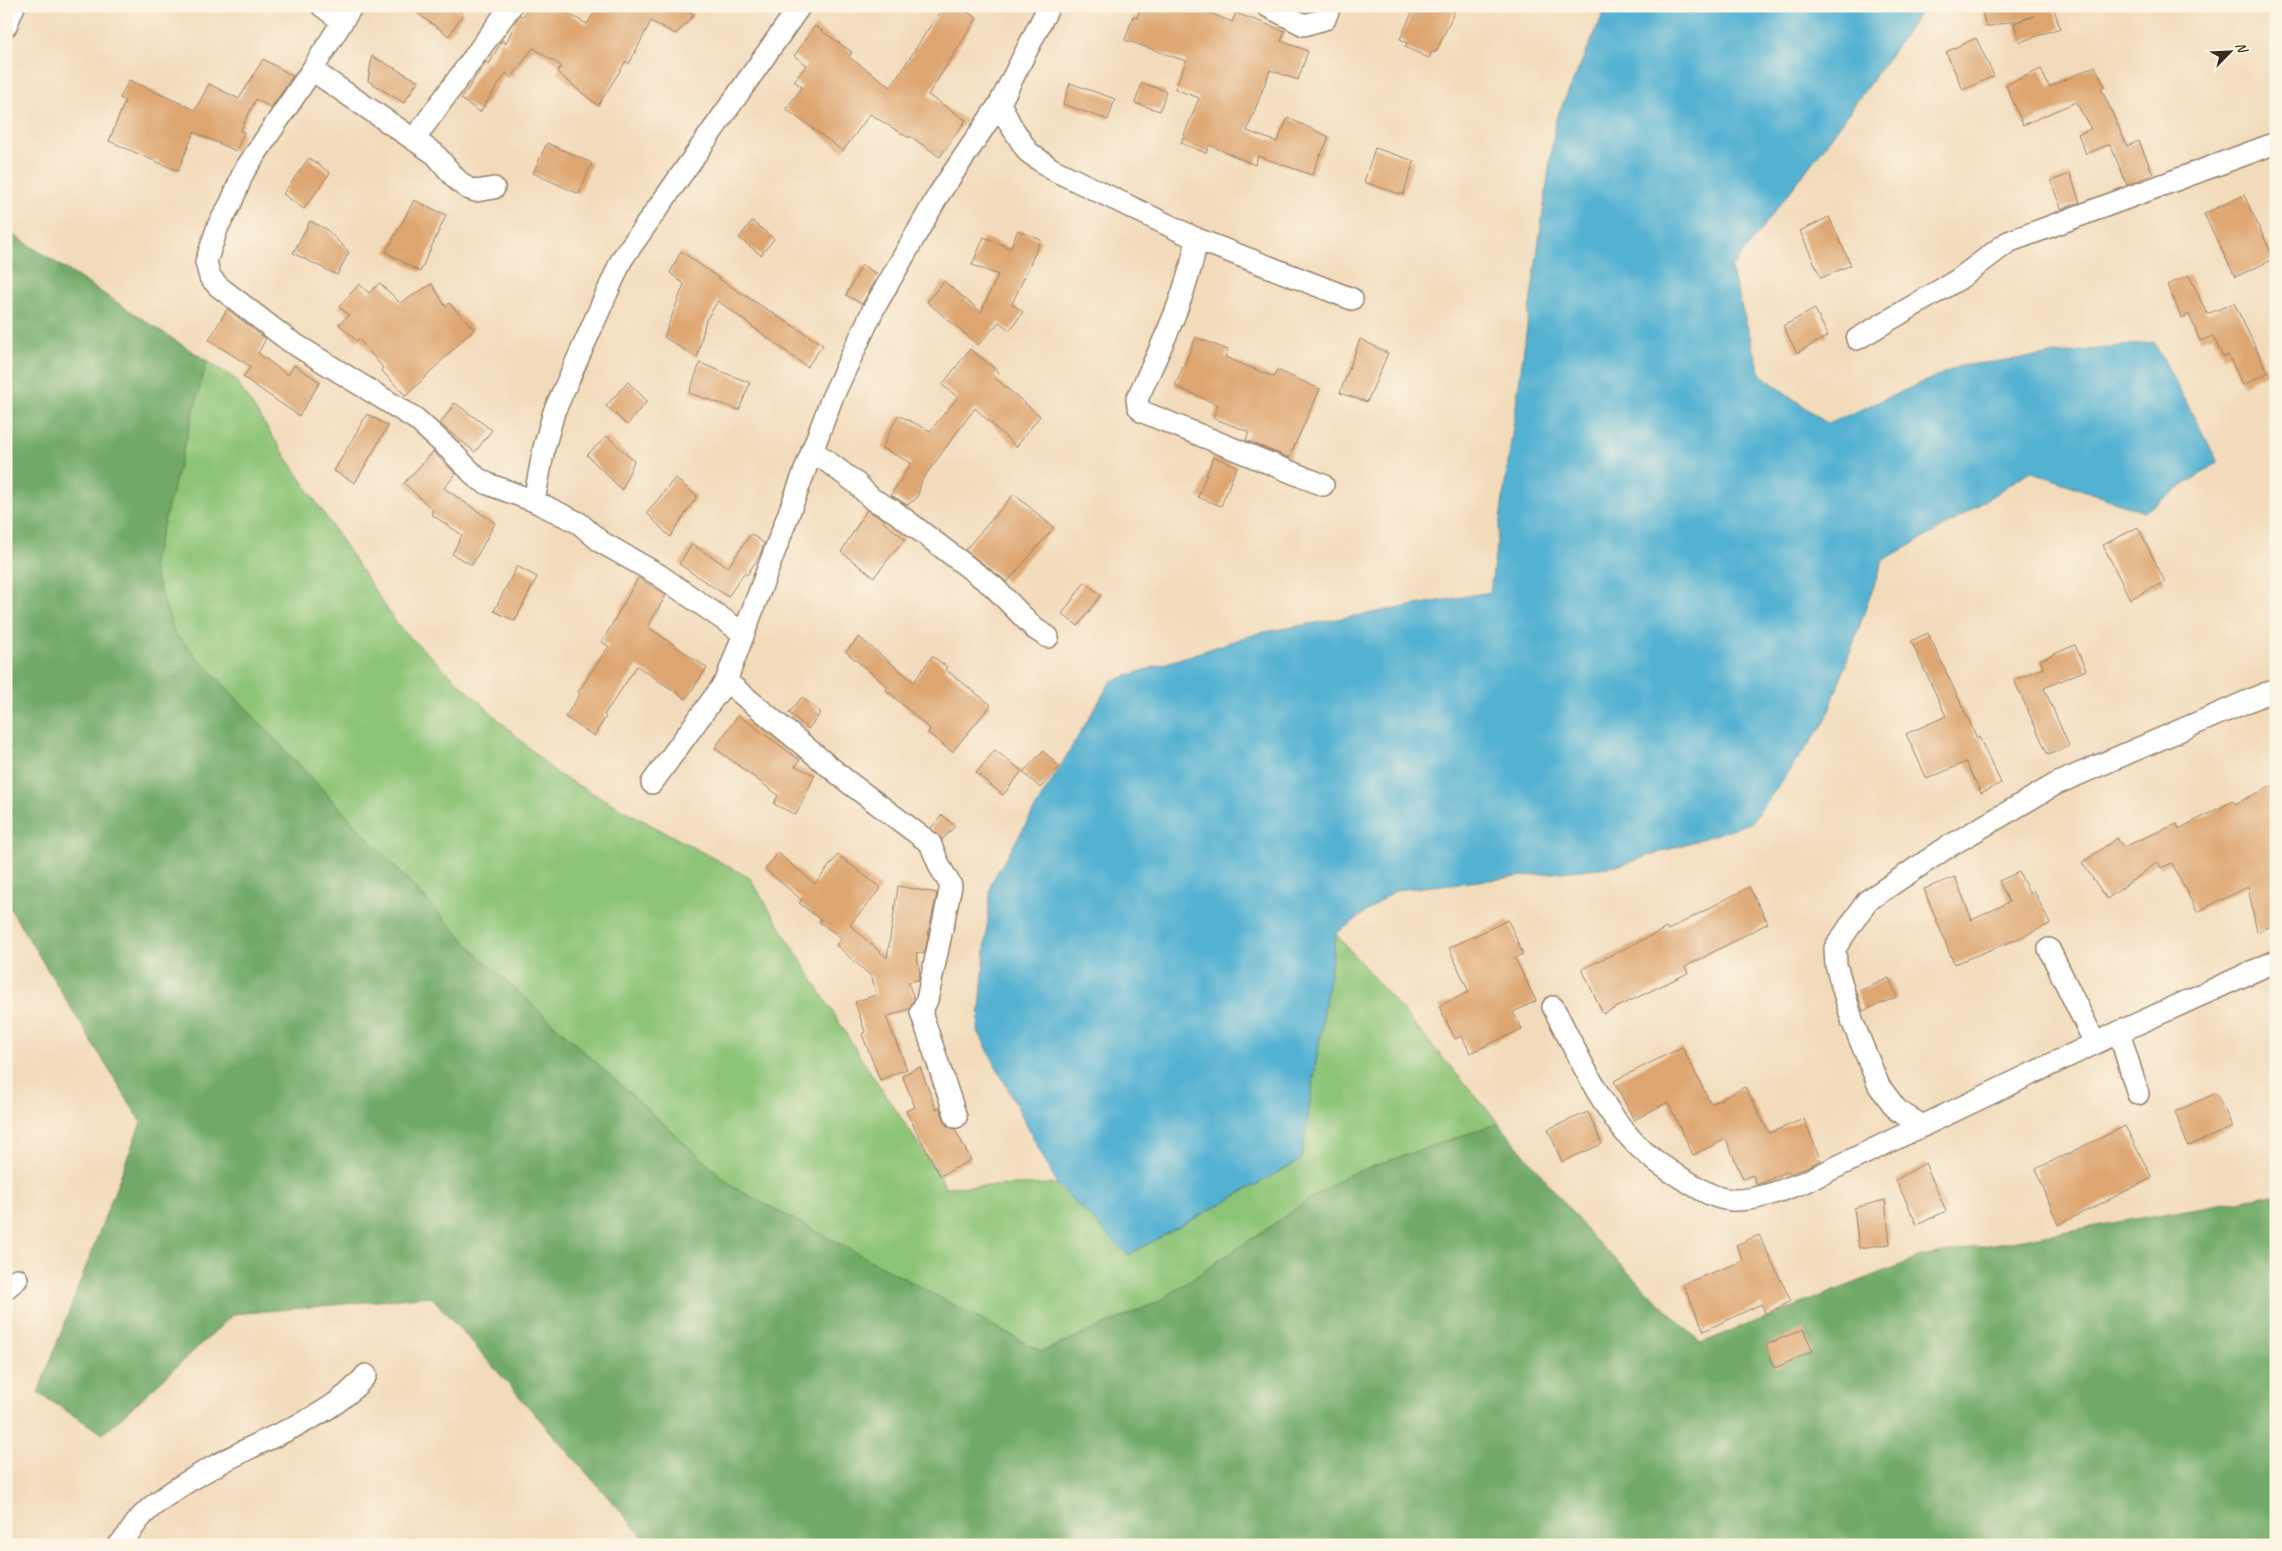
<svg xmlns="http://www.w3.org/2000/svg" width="2282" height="1551" font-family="Caveat,sans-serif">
<rect width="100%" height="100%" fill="#fcf5e5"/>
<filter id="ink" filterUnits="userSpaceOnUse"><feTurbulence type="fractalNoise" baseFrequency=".02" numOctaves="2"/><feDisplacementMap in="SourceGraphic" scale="10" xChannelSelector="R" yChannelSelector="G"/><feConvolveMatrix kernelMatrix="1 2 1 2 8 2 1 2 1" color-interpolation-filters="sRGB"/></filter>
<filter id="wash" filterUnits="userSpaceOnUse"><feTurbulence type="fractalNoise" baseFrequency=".0096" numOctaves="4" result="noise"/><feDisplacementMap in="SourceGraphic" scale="20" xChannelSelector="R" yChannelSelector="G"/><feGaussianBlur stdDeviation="1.12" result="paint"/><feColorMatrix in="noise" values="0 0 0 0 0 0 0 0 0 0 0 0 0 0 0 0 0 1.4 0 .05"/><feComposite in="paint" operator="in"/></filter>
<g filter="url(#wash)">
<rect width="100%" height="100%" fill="#f2dbbb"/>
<!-- green -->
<path fill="#8cc477" stroke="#64774a" d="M 207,361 L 234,378 L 399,627 L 557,774 L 750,878 L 861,1058 L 940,1176 L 945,1187 L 1057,1184 L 1128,1255 L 1301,1160 L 1336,934 L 1499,1123 L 1345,1176 L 1158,1302 L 1042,1352 L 733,1187 L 481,958 L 174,632 L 152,566 Z"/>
<!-- forest -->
<path fill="#71aa68" stroke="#566a43" d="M 6,230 L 207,361 L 152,566 L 174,632 L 481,958 L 733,1187 L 1042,1352 L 1158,1302 L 1345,1176 L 1499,1123 L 1592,1237 L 1701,1343 L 1921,1257 L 2276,1194 L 2276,1545 L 650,1545 L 431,1296 L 234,1314 L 103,1434 L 38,1393 L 141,1122 L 6,902 Z"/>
<!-- water -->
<path fill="#53b1d1" stroke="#476e78" d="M 1607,6 L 1925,6 L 1824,147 L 1731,269 L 1761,375 L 1828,424 L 1960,366 L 2154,342 L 2218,462 L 2144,512 L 2030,471 L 1951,523 L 1883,560 L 1825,722 L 1751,823 L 1617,866 L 1396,890 L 1336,934 L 1301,1160 L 1128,1255 L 1057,1184 L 978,1031 L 991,883 L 1111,681 L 1259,633 L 1490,592 L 1556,119 Z"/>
<g id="blocks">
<!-- building -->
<path fill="#dda56f" d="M 407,6 L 451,6 L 463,14 L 449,36 Z
M 529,6 L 554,6 L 587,24 L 598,6 L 681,6 L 694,15 L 676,34 L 651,21 L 629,64 L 626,61 L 598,106 L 557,72 L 561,66 L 533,48 L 511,78 L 506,73 L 480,112 L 461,99 L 486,62 L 489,64 L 502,40 L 506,44 L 517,19 L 520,15 L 523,17 Z
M 943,6 L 958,6 L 977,18 L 928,95 L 966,120 L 940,157 L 910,136 L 909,138 L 870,114 L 843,151 L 786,109 L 802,87 L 794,81 L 807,65 L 794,56 L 815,26 L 852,52 L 849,57 L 891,87 Z
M 1141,6 L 1193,6 L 1232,22 L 1236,13 L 1285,31 L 1281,41 L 1308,51 L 1298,80 L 1270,70 L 1247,131 L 1277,142 L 1288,118 L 1329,137 L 1321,155 L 1320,154 L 1312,175 L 1258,156 L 1255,165 L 1209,145 L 1206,153 L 1181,143 L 1199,98 L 1175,89 L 1186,61 L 1125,40 L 1133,16 L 1137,18 Z
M 1415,6 L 1457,6 L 1436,52 L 1432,52 L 1429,58 L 1405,47 L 1407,43 L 1400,39 Z
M 1981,6 L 2048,6 L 2049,11 L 2054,9 L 2060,28 L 2020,42 L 2014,23 L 2035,16 L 1986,27 Z
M 1976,38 L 1994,76 L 1963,90 L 1946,52 Z
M 372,56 L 418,81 L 404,103 L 368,81 Z
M 263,59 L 293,76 L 271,108 L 256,99 L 240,131 L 244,132 L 236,151 L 194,132 L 178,171 L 109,141 L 125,101 L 120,98 L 129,80 L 195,110 L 209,84 L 239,99 Z
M 2095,66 L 2105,87 L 2101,88 L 2127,146 L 2139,141 L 2153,174 L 2127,185 L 2110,144 L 2086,154 L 2078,134 L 2091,129 L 2076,102 L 2023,125 L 2006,85 L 2041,69 L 2049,87 Z
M 1070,83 L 1115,99 L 1108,120 L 1063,104 Z
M 1142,83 L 1166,91 L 1160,111 L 1135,103 Z
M 547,143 L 592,163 L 579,194 L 533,173 Z
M 1375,148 L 1414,161 L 1403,195 L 1364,182 Z
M 309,158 L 330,173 L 304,209 L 283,194 Z
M 2070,174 L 2080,202 L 2061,209 L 2051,181 Z
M 2244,195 L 2274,259 L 2235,277 L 2204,214 Z
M 414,200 L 446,215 L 420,272 L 386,252 Z
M 1829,217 L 1851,265 L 1821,278 L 1800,231 Z
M 310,221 L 326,229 L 349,252 L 337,275 L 293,253 Z
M 752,221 L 774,239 L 761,255 L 739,238 Z
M 1018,230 L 1041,240 L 1012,304 L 1023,312 L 1010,330 L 999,322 L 978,345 L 927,302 L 944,281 L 981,312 L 998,275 L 972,265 L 984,237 L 1010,248 Z
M 681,251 L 724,282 L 823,345 L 807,367 L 718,301 L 706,320 L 697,358 L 664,337 L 684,284 L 670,273 Z
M 862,265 L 879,275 L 862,304 L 846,295 Z
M 2189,275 L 2207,314 L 2234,303 L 2268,373 L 2243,385 L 2228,355 L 2223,357 L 2213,336 L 2200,341 L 2189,314 L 2182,318 L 2167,285 Z
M 380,283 L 400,303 L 432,284 L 446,307 L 449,303 L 474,329 L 406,396 L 381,370 L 383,368 L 359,339 L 357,341 L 339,324 L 349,315 L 339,307 L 359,284 L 369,293 Z
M 227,309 L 266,339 L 258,353 L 288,375 L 294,365 L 320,382 L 299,416 L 243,377 L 251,367 L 209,340 Z
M 1815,309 L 1828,336 L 1797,353 L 1783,326 Z
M 1196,337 L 1228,350 L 1225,357 L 1274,377 L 1277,370 L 1320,389 L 1289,458 L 1246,440 L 1249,432 L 1213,418 L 1218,405 L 1175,386 Z
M 1360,339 L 1388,353 L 1367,402 L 1340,393 Z
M 970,349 L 999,372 L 994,377 L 1040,416 L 1016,447 L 975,408 L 922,480 L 917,498 L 907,505 L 891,495 L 911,463 L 882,448 L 898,415 L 930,431 L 958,397 L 942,385 Z
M 700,363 L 750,383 L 739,410 L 689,393 Z
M 628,382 L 647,401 L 627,425 L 606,406 Z
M 455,403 L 492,430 L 475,452 L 440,424 Z
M 367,414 L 388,426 L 355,483 L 334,471 Z
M 607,436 L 634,461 L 622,490 L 587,455 Z
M 433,452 L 456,474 L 444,488 L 495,523 L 472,565 L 452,554 L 462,535 L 431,514 L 433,510 L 404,483 Z
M 1213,457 L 1237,466 L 1221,506 L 1198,497 Z
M 675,478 L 697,496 L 670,537 L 647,513 Z
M 1014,494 L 1054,528 L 1007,582 L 965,550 Z
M 867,510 L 885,520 L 883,522 L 905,539 L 874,577 L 841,552 Z
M 2138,527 L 2165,582 L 2130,599 L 2103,545 Z
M 751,534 L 764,543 L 760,555 L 747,575 L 744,573 L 728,597 L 679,564 L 692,544 L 728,567 Z
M 517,566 L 537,577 L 515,621 L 494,611 Z
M 638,578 L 666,595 L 648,627 L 707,668 L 686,699 L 637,666 L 604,715 L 606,717 L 594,736 L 565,717 L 580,694 L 578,692 L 609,646 L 602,642 Z
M 1085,582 L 1101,595 L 1078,626 L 1062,614 Z
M 1928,633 L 1977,738 L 1979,737 L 2001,783 L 1981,793 L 1966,762 L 1927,779 L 1906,734 L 1946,716 L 1911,641 Z
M 859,637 L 914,682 L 932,656 L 947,667 L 945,669 L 991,705 L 952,752 L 928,733 L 930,729 L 886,690 L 888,687 L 846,652 Z
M 2075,645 L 2086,670 L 2044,688 L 2069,746 L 2048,755 L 2014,680 L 2043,668 L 2040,660 Z
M 802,697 L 821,713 L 808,729 L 789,713 Z
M 738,715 L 800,760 L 795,766 L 815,775 L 796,815 L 774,804 L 778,795 L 715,748 Z
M 995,750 L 1022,771 L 1003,795 L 976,773 Z
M 1043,751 L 1060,767 L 1040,788 L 1023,772 Z
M 2276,784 L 2276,924 L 2257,932 L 2248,887 L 2197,912 L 2172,863 L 2161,868 L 2158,862 L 2107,899 L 2082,863 L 2117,838 L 2123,847 L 2177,824 L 2179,829 L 2233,801 L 2235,804 Z
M 942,815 L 955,826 L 942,840 L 931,828 Z
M 778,853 L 815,884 L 838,855 L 881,888 L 850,925 L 887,958 L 898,886 L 937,893 L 924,954 L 916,952 L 920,973 L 918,980 L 908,982 L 914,999 L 909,1009 L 886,1017 L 907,1069 L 880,1080 L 862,1034 L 865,1032 L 855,1002 L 876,995 L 872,977 L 836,945 L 842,938 L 819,922 L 821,920 L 799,903 L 802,900 L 765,869 Z
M 2019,872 L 2029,893 L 2034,891 L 2050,924 L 2013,941 L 1954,964 L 1924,889 L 1955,877 L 1972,920 L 2009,902 L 1999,881 Z
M 1749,887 L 1768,923 L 1685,967 L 1688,973 L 1603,1014 L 1582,969 L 1667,928 L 1668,930 Z
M 1508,920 L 1523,954 L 1515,958 L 1536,1001 L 1513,1012 L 1522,1029 L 1470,1053 L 1462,1036 L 1455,1039 L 1439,1006 L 1469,992 L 1449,948 Z
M 1889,978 L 1897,997 L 1863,1011 L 1857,992 Z
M 1682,1047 L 1711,1104 L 1745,1087 L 1769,1133 L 1804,1119 L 1821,1161 L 1800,1170 L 1790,1174 L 1789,1171 L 1757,1185 L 1753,1175 L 1743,1179 L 1726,1139 L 1693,1155 L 1668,1102 L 1634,1120 L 1614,1081 Z
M 920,1067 L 936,1109 L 939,1107 L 947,1126 L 955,1129 L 971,1160 L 940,1176 L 906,1111 L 915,1107 L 902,1075 Z
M 2216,1093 L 2233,1127 L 2188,1146 L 2175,1112 Z
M 1588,1112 L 1602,1144 L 1562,1162 L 1548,1129 Z
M 2125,1126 L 2152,1178 L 2058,1225 L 2036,1169 Z
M 1925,1163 L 1946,1211 L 1917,1225 L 1896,1180 Z
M 1885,1200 L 1890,1244 L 1859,1248 L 1854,1208 Z
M 1759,1235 L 1791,1301 L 1766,1314 L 1761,1304 L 1704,1331 L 1683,1284 L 1743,1261 L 1736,1245 Z
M 1803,1329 L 1813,1351 L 1775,1368 L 1766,1345 Z"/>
</g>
</g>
<g filter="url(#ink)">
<use href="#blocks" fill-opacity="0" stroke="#96826c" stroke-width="1"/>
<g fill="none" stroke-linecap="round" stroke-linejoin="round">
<!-- minor casing -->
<g stroke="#96826c" stroke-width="24">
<path id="minor" d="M 322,6 L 342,21
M 352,6 L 312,70 L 244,171 L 231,203 L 218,226 L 206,262 L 210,277 L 218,286 L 288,340 L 416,419 L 449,449 L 477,478 L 488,484 L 534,501 L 579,523 L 601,542 L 659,575 L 743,633
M 1267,6 L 1304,25 L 1325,19 L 1330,6
M 6,26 L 14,6
M 312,70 L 435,154 L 457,180 L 467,188 L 476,191 L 494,188
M 1000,103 L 1010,124 L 1028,152 L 1052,169 L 1197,239 C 1187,295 1161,347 1137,399 L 1138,406 L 1143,412 L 1323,485
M 415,138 L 511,6
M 1197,239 L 1352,299
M 1857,339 L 1959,279 L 2008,242 L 2276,143
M 812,450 L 856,483 L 872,499 L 894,511 L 994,587 L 1035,629 L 1048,637
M 534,501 L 544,448 L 554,412 L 622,259 L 800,6
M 726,681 L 848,782 L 930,843 L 940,867 L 951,886 L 927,1000 L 921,1012 L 956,1117
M 652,783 L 726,681 L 832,398 L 873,310 L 939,194 L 1000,103 L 1049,6
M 2049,949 L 2095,1043
M 1553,1007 C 1575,1048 1601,1108 1632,1140 C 1648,1157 1670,1172 1690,1183 C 1703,1191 1716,1199 1732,1200 C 1757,1201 1782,1190 1805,1182 L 2119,1032 L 2276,961
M 2119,1032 L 2138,1094
M 1923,1126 L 1898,1111 L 1879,1086 L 1853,1023 L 1836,965 L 1835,948 L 1867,901 L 1946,848 L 2056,784 L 2276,689
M 6,1288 L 17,1279
M 119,1545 C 129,1536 134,1524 143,1515 C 163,1494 213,1466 240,1453 C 283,1430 334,1415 366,1375"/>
</g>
<!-- minor -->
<use href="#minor" stroke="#fff" stroke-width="21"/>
</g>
</g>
<!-- margin -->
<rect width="2282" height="1551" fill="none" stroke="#fcf5e5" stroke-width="25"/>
<!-- north arrow -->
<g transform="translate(2230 52) rotate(66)" stroke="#fcf5e5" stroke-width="4" paint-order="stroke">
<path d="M0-4L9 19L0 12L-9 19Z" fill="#3b2a1e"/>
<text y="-8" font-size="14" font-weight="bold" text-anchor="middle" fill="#3b2a1e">N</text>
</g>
</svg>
